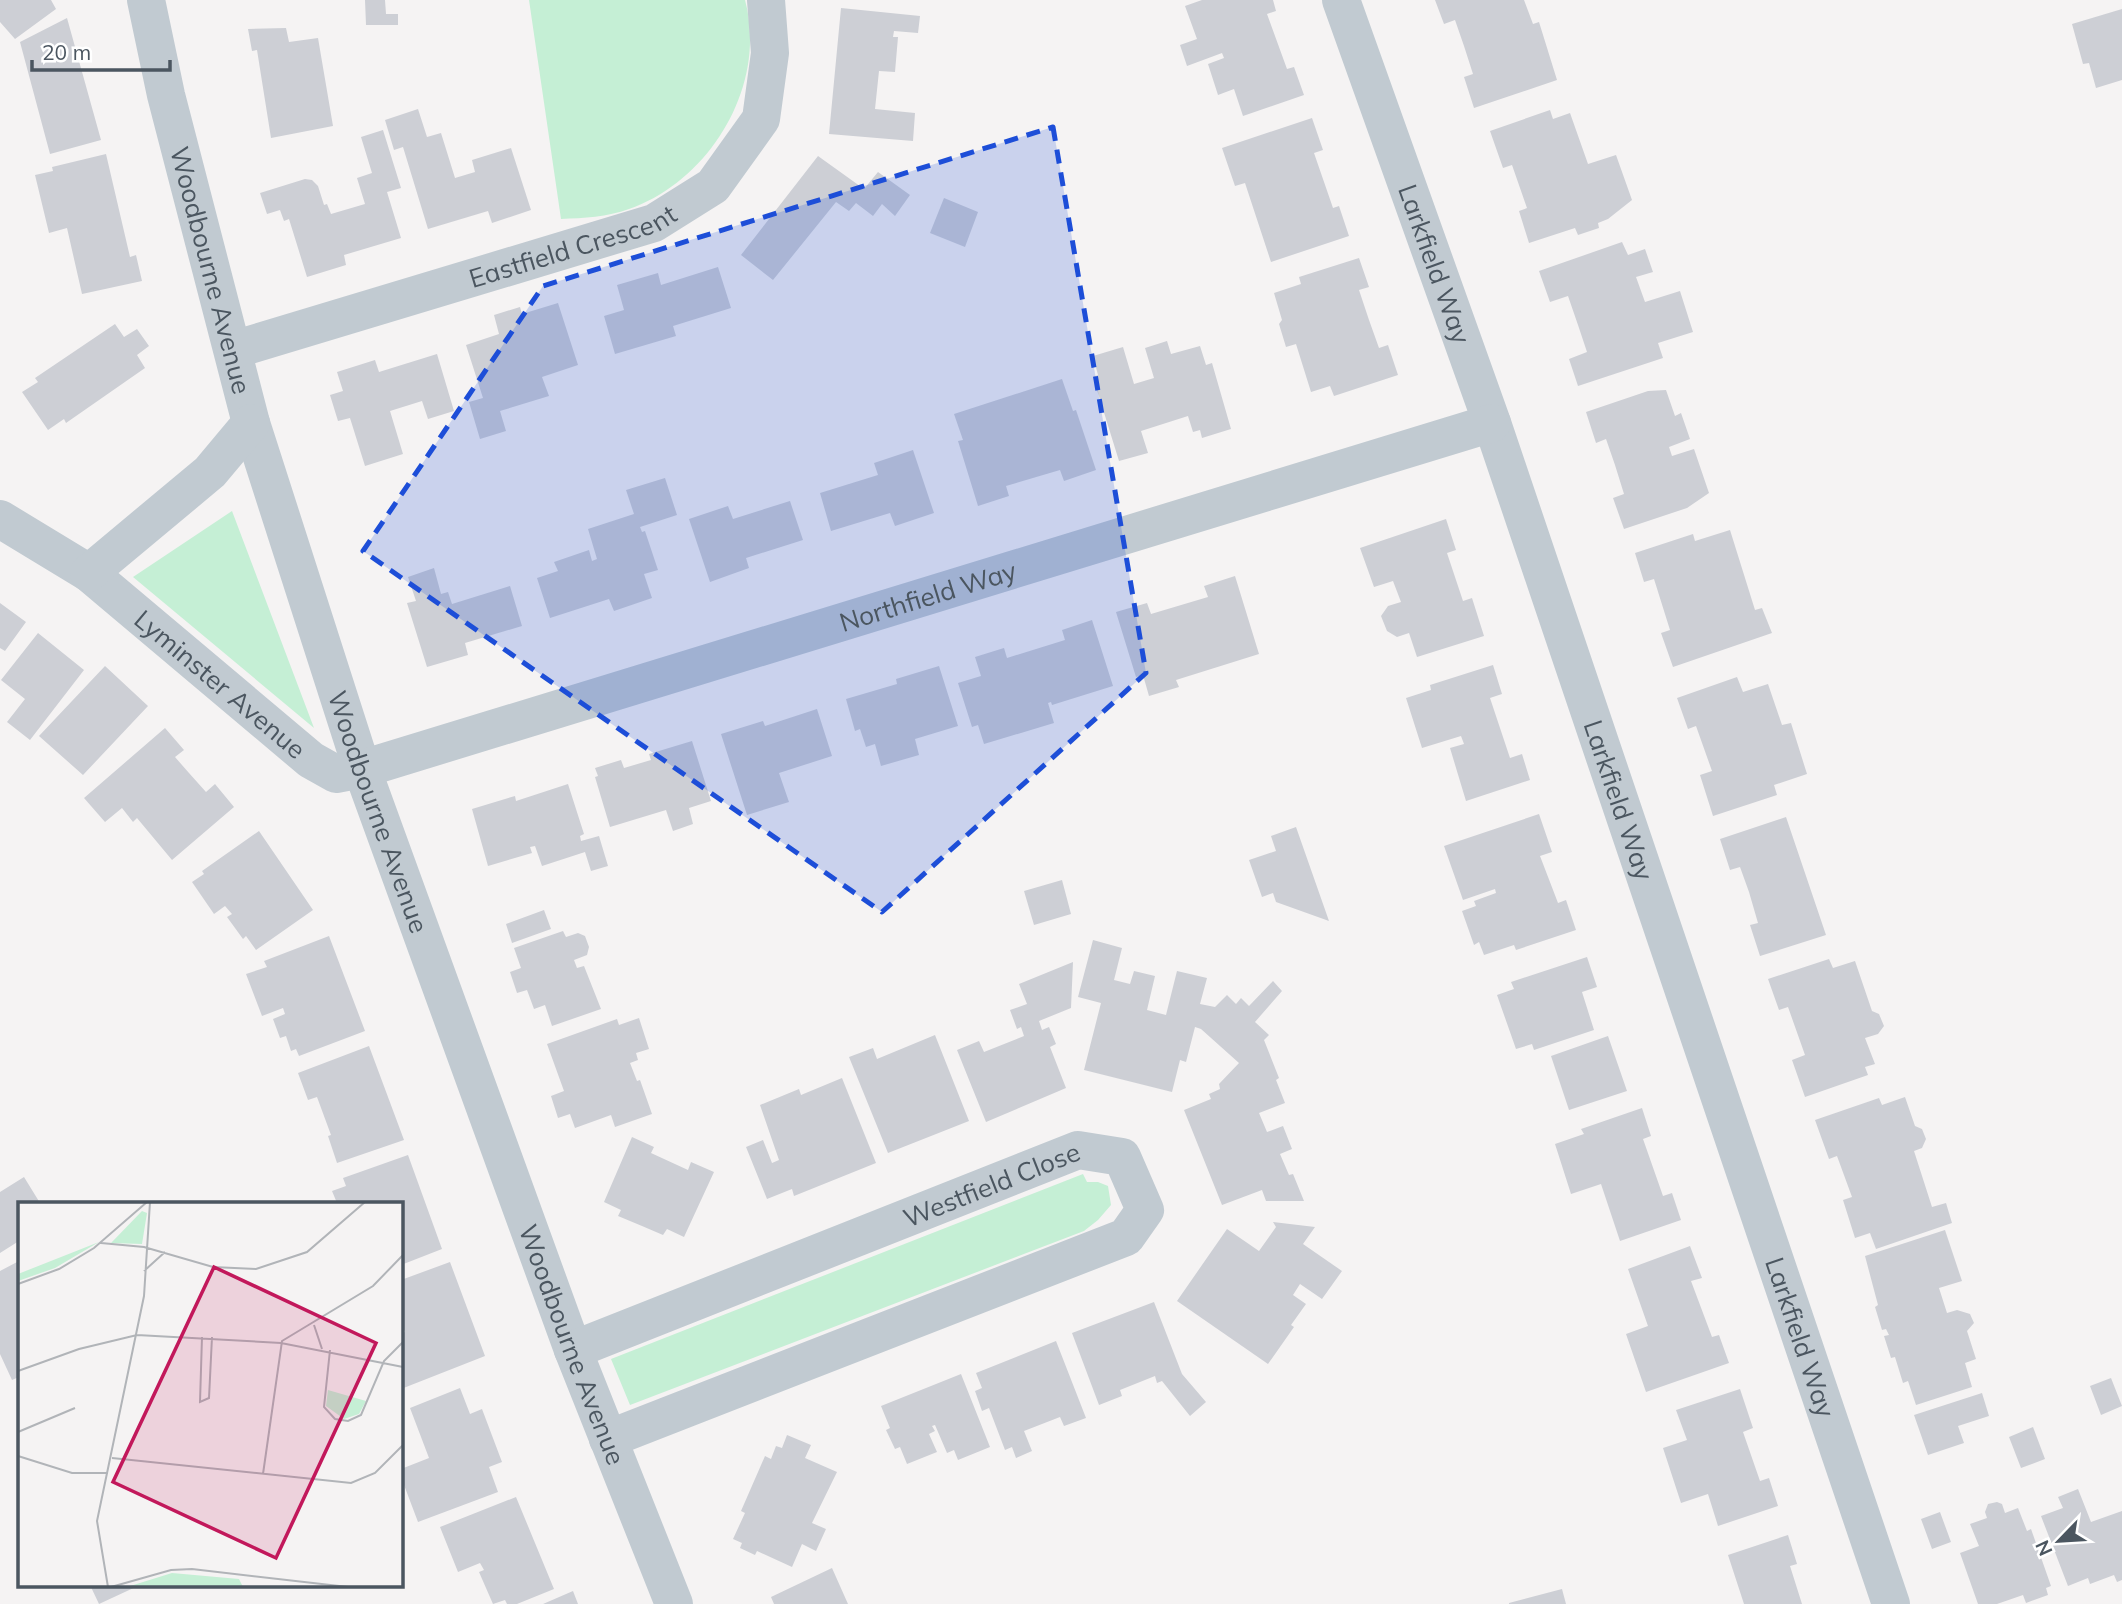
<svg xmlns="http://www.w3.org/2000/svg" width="2122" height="1604" font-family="Mulish,sans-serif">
<rect width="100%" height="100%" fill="#f5f3f3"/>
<!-- green -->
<path fill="#c5efd5" d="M 529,0 L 745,0 C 768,85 710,181 629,209 C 607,217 584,218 561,219 Z
M 232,511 L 314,728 L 133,577 Z
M 1083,1174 L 1087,1182 L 1098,1182 L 1108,1186 L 1111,1205 L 1098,1220 L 1084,1231 L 630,1405 L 611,1359 Z"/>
<!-- building -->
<path fill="#cdcfd5" d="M 0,0 L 51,0 L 56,9 L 15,39 L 0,22 Z
M 365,0 L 385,0 L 386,14 L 398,14 L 398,25 L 366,25 Z
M 1202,0 L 1273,0 L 1276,11 L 1267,14 L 1287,69 L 1294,67 L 1304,95 L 1243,116 L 1234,89 L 1218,95 L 1208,64 L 1224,58 L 1222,53 L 1187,66 L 1180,45 L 1197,39 L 1185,6 Z
M 1435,0 L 1524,0 L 1533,24 L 1539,22 L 1557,80 L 1474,108 L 1464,77 L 1473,74 L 1464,46 L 1455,20 L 1444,24 Z
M 841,8 L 920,16 L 918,33 L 894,31 L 893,37 L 898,37 L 895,72 L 879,71 L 875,109 L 915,113 L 913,141 L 829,134 Z
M 2122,9 L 2122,80 L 2096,88 L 2089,63 L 2083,64 L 2072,24 Z
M 67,18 L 101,140 L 50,154 L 20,42 Z
M 286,28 L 289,42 L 318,38 L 333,126 L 271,138 L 257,50 L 252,51 L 248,29 Z
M 418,109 L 427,137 L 441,133 L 455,178 L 475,172 L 472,160 L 511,148 L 531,210 L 492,223 L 488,211 L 428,229 L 403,147 L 394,150 L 385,120 Z
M 1550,110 L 1553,119 L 1570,113 L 1588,164 L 1616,155 L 1632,200 L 1608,219 L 1598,223 L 1599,228 L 1578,235 L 1575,228 L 1529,243 L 1519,211 L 1527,208 L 1512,165 L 1503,168 L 1490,131 Z
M 1312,118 L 1323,150 L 1314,153 L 1333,208 L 1339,206 L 1349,236 L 1271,262 L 1245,183 L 1235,186 L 1222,148 Z
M 383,130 L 401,188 L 387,192 L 401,238 L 344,255 L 346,265 L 307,277 L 289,219 L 284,221 L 280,210 L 267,214 L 260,193 L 305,179 L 312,180 L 318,186 L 324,205 L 327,204 L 331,214 L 365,204 L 357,178 L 372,173 L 361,137 Z
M 106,154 L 130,257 L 136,255 L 142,281 L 82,294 L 67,228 L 49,233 L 35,175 L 53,171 L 52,167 Z
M 818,156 L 864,189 L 878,172 L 910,195 L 895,216 L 882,204 L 873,216 L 856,203 L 849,211 L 836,202 L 773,280 L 741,255 Z
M 944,198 L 978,212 L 965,247 L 930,233 Z
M 1622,242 L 1628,255 L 1645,249 L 1653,272 L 1636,277 L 1645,302 L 1680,291 L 1693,332 L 1658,343 L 1663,358 L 1578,386 L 1569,359 L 1587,352 L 1578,325 L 1568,296 L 1550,302 L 1539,271 Z
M 1359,258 L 1369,287 L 1359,290 L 1369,320 L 1379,348 L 1388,345 L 1398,375 L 1334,396 L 1330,386 L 1311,392 L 1296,344 L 1286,347 L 1279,324 L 1282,320 L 1274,293 L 1301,284 L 1299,277 Z
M 718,267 L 731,308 L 673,326 L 676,336 L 615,354 L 604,316 L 624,310 L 617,285 L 658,273 L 661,285 Z
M 558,303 L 578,365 L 542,377 L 549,396 L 500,411 L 506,431 L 480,439 L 469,402 L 483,398 L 466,345 L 499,334 L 494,315 L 520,307 L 522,314 Z
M 115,324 L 124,337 L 137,329 L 149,346 L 137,355 L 145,368 L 66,423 L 64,419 L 48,430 L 22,392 L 38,382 L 35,378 Z
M 1167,341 L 1171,354 L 1200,346 L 1206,365 L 1212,363 L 1231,429 L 1202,438 L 1200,430 L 1193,432 L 1188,416 L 1141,431 L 1148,453 L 1119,461 L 1093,377 L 1098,375 L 1093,356 L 1123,347 L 1134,384 L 1154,378 L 1145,348 Z
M 437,354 L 454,411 L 428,419 L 422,401 L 390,411 L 403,454 L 365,466 L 350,418 L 338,421 L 330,395 L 343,391 L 337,372 L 375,360 L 379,372 Z
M 1062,379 L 1073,411 L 1076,410 L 1096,470 L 1064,481 L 1060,470 L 1006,486 L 1009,496 L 978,506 L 958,441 L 963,440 L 954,414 Z
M 1666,390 L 1675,416 L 1681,413 L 1690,439 L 1669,447 L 1672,456 L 1694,449 L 1709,493 L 1687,508 L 1624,529 L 1613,498 L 1624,494 L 1615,465 L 1606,439 L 1596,443 L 1586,412 L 1648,391 Z
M 913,450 L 934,513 L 895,526 L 890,513 L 831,531 L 820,493 L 878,475 L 874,463 Z
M 665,478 L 677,515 L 640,527 L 642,532 L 645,531 L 658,570 L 644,574 L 652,598 L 614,611 L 609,599 L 550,618 L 537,578 L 558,571 L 554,562 L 589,550 L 592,561 L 597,559 L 588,529 L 634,514 L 626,490 Z
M 790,501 L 803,540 L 746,558 L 749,568 L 710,582 L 689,519 L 728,506 L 733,519 Z
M 1446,519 L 1456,550 L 1447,553 L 1463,601 L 1472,598 L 1484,636 L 1417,657 L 1409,633 L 1397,637 L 1387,631 L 1381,616 L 1388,606 L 1401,602 L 1393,581 L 1374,587 L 1360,548 Z
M 1730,530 L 1755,610 L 1762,608 L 1772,633 L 1673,667 L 1661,633 L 1670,630 L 1654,579 L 1644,582 L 1635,553 L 1693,534 L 1695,541 Z
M 434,568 L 441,594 L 448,592 L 452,604 L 510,586 L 522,626 L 465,643 L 468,655 L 427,667 L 407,603 L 416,601 L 408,577 Z
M 1235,576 L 1259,654 L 1176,680 L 1179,687 L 1149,696 L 1143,675 L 1136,677 L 1116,612 L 1147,603 L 1151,614 L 1208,597 L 1204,586 Z
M 0,603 L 26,622 L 5,651 L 0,648 Z
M 1092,620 L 1113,686 L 1052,705 L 1051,702 L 1048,703 L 1054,723 L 984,744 L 978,725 L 972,727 L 958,683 L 981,676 L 975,657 L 1004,648 L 1007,658 L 1065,640 L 1062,630 Z
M 38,633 L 84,670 L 30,740 L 7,722 L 25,699 L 1,680 Z
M 1493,665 L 1502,694 L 1490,698 L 1510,758 L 1522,754 L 1530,780 L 1466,801 L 1450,748 L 1464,744 L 1461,736 L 1422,748 L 1406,698 L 1431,690 L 1430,685 Z
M 105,666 L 148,706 L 83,775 L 39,736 Z
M 939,666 L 958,726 L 915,739 L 919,755 L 881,766 L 875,744 L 866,747 L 860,729 L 855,731 L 846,699 L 897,684 L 896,679 Z
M 1737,677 L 1743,692 L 1768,684 L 1782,725 L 1791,723 L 1807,774 L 1774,785 L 1777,795 L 1713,816 L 1700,775 L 1712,771 L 1696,726 L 1688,729 L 1677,698 Z
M 817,709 L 832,756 L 779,773 L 789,802 L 747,815 L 721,734 L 763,721 L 765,726 Z
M 165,728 L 184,750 L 175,757 L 189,773 L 206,792 L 215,784 L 234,807 L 172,860 L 137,818 L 133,822 L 122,808 L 105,822 L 84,798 Z
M 692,741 L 711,801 L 689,808 L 693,824 L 673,831 L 666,810 L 610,827 L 595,777 L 598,776 L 595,768 L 621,760 L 624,768 L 651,760 L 649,754 Z
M 568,784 L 584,834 L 580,836 L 581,841 L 599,836 L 608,866 L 591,871 L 585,852 L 542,866 L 535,846 L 530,847 L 532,853 L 488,866 L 472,809 L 515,796 L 516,801 Z
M 1539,814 L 1552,852 L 1540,856 L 1558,903 L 1566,900 L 1576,930 L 1516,950 L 1514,945 L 1484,955 L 1479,942 L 1474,945 L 1462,911 L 1476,906 L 1474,901 L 1496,893 L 1495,889 L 1463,900 L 1444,846 Z
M 1786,817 L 1826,935 L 1760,956 L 1750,925 L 1758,923 L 1749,892 L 1740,867 L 1730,870 L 1720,839 Z
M 1296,827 L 1329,921 L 1276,902 L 1273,893 L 1262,897 L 1249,860 L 1276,851 L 1271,836 Z
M 259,831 L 313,910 L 256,950 L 246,936 L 243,939 L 227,917 L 232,914 L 225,906 L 214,914 L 192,882 L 204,874 L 202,871 Z
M 1062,880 L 1071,914 L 1034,925 L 1024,891 Z
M 544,910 L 551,929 L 512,943 L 506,924 Z
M 563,931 L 566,937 L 578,933 L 585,936 L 589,947 L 587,955 L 574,960 L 577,968 L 584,966 L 601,1009 L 552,1026 L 545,1005 L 534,1009 L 527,990 L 517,993 L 510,972 L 521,968 L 514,948 Z
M 329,936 L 365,1031 L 299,1056 L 296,1049 L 291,1051 L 286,1036 L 280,1038 L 273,1019 L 285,1014 L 283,1008 L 262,1016 L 246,974 L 267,967 L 264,961 Z
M 1093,940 L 1122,948 L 1114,980 L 1130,984 L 1134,971 L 1155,976 L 1147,1010 L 1166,1015 L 1177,971 L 1207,978 L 1200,1004 L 1215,1007 L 1227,995 L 1236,1004 L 1241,998 L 1249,1006 L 1273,981 L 1282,991 L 1255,1022 L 1269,1035 L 1264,1040 L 1279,1078 L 1276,1080 L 1285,1103 L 1259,1113 L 1267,1132 L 1283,1126 L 1292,1149 L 1280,1154 L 1289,1175 L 1293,1174 L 1304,1201 L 1266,1201 L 1262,1190 L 1222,1205 L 1184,1110 L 1211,1099 L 1209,1094 L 1220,1089 L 1219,1084 L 1239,1063 L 1201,1029 L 1195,1027 L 1186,1062 L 1180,1060 L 1172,1092 L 1084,1070 L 1101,1003 L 1078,997 Z
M 1587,957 L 1597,987 L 1582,992 L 1594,1030 L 1534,1050 L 1532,1044 L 1516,1049 L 1497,995 L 1514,989 L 1511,982 Z
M 1829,959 L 1833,968 L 1855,961 L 1872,1011 L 1879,1014 L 1884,1026 L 1878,1034 L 1865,1038 L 1875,1064 L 1865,1067 L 1868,1075 L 1805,1097 L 1792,1060 L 1805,1055 L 1788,1007 L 1779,1010 L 1768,979 Z
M 1073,962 L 1071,1008 L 1039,1021 L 1042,1030 L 1049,1027 L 1056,1044 L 1050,1047 L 1066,1088 L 986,1122 L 957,1050 L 979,1041 L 984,1052 L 1024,1036 L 1021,1027 L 1017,1029 L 1010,1010 L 1027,1004 L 1019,984 Z
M 639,1018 L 649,1049 L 636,1053 L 638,1060 L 630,1063 L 637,1081 L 640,1080 L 652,1114 L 615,1127 L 611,1115 L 575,1128 L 570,1114 L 558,1118 L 551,1096 L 564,1091 L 547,1044 L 617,1019 L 619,1025 Z
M 935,1035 L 969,1121 L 888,1153 L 849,1057 L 873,1048 L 877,1059 Z
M 1608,1036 L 1627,1091 L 1569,1110 L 1551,1056 Z
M 369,1046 L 404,1140 L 337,1163 L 328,1136 L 331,1135 L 317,1097 L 308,1100 L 298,1073 Z
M 842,1078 L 876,1163 L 794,1196 L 792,1189 L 767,1199 L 746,1147 L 763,1140 L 772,1163 L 779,1160 L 760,1105 L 799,1089 L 801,1095 Z
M 1905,1097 L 1915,1126 L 1922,1129 L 1926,1139 L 1922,1148 L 1914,1151 L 1932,1207 L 1946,1203 L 1952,1223 L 1876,1249 L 1870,1233 L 1855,1238 L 1843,1200 L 1852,1197 L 1837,1156 L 1829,1159 L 1815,1120 L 1879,1098 L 1882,1105 Z
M 1642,1108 L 1651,1136 L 1643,1139 L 1663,1196 L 1672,1193 L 1681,1220 L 1620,1241 L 1601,1184 L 1571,1194 L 1555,1144 L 1584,1134 L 1581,1129 Z
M 632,1137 L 654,1147 L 651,1153 L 688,1170 L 691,1162 L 714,1172 L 684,1237 L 667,1229 L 663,1235 L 642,1226 L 618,1216 L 621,1210 L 604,1202 Z
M 408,1155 L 442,1249 L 401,1265 L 401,1203 L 337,1203 L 332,1191 L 346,1186 L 343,1178 Z
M 24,1177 L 40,1203 L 19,1203 L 19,1241 L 0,1253 L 0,1192 Z
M 1273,1222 L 1315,1227 L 1303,1244 L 1342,1271 L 1322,1299 L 1300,1284 L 1293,1295 L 1306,1304 L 1291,1325 L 1294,1327 L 1268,1364 L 1177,1301 L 1227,1229 L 1259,1251 L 1276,1227 Z
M 1945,1230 L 1962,1281 L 1939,1288 L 1947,1313 L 1957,1310 L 1970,1314 L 1974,1323 L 1967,1331 L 1976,1359 L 1965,1363 L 1972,1387 L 1916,1405 L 1908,1381 L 1903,1383 L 1895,1357 L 1891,1358 L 1884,1336 L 1889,1335 L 1886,1329 L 1882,1330 L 1875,1307 L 1878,1305 L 1865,1256 Z
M 1690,1246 L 1702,1278 L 1691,1281 L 1712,1337 L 1719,1335 L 1729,1363 L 1646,1392 L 1626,1334 L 1648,1326 L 1628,1269 Z
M 19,1261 L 19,1377 L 12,1380 L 0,1354 L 0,1271 Z
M 450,1262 L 485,1356 L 401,1389 L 401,1334 L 405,1332 L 401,1321 L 401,1280 Z
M 1154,1302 L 1182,1374 L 1206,1402 L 1190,1416 L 1162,1381 L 1157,1383 L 1155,1376 L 1120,1390 L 1122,1396 L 1099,1405 L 1072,1333 Z
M 1056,1341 L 1086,1418 L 1064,1426 L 1060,1417 L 1024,1431 L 1032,1451 L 1016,1458 L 1012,1447 L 1005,1450 L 989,1408 L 982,1411 L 975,1391 L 982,1388 L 976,1373 Z
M 961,1374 L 990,1447 L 958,1460 L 954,1450 L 947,1453 L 935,1425 L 932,1426 L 935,1431 L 929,1434 L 937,1452 L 907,1464 L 900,1447 L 895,1449 L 886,1430 L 890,1428 L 881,1406 Z
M 2111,1378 L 2122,1406 L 2101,1415 L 2090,1386 Z
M 460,1388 L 470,1414 L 482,1409 L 502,1462 L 489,1467 L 498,1492 L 418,1522 L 401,1477 L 401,1469 L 429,1458 L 410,1408 Z
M 1740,1389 L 1753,1428 L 1743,1432 L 1760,1481 L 1769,1478 L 1778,1506 L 1718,1526 L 1708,1494 L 1681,1503 L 1663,1448 L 1687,1440 L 1676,1410 Z
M 1982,1393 L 1989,1416 L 1958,1426 L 1964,1443 L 1928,1455 L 1914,1415 Z
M 2033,1427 L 2045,1459 L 2021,1468 L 2009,1437 Z
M 787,1435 L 811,1445 L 805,1458 L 837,1472 L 812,1523 L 826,1529 L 816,1551 L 802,1544 L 792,1567 L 757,1551 L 755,1555 L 740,1548 L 742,1543 L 733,1539 L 745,1513 L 741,1511 L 765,1456 L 771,1459 L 776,1446 L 782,1448 Z
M 2078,1489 L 2091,1522 L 2122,1511 L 2122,1580 L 2117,1582 L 2114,1575 L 2090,1584 L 2088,1578 L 2068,1586 L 2041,1516 L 2063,1508 L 2058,1497 Z
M 516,1497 L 554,1589 L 517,1604 L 507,1604 L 505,1600 L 493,1604 L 479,1572 L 484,1570 L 480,1563 L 458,1572 L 440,1527 Z
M 1997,1502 L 2002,1504 L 2005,1513 L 2018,1508 L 2027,1531 L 2031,1529 L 2051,1586 L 2046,1588 L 2048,1595 L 2026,1603 L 2023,1595 L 1997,1604 L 1978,1604 L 1960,1553 L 1979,1546 L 1970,1524 L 1987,1518 L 1985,1512 L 1988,1504 Z
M 1940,1512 L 1951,1542 L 1932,1549 L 1921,1519 Z
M 1788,1535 L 1797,1564 L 1790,1566 L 1802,1604 L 1744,1604 L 1728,1555 Z
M 832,1568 L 848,1604 L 774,1604 L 771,1597 Z
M 90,1585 L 140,1585 L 99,1604 Z
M 1562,1589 L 1566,1604 L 1509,1604 L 1509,1603 Z
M 573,1591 L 578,1604 L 543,1604 Z"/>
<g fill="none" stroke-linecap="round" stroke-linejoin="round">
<!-- minor -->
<g stroke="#c1cad1" stroke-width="38">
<path id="s1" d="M 146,0 L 166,95 L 251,423 L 362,769 L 573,1350 L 674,1604"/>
<path id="s2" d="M 1341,0 L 1492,423 L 1891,1604"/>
<path id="s3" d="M 233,350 L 654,223 L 713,186 L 761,119 L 770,53 L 766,0"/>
<path id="s4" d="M 0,519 L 89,573 L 311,760 L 336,774 L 362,769 L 1492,423"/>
<path d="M 89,573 L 210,472 L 251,423"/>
<path id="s5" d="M 573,1350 L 1078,1150 L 1122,1157 L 1145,1210 L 1126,1237 L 608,1439"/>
</g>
</g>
<!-- marked area -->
<path fill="#1d4ed8" fill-opacity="0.2" stroke="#1d4ed8" stroke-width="5" stroke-dasharray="14 9" stroke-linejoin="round" d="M 1053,127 L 1146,673 L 882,912 L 363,551 L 543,286 Z"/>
<g text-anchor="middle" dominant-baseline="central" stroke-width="5" stroke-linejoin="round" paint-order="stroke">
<!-- street labels -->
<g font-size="26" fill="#4b5660" stroke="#fff">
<text stroke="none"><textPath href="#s3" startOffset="355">Eastfield Crescent</textPath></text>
<text stroke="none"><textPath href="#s2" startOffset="280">Larkfield Way</textPath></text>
<text stroke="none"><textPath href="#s1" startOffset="278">Woodbourne Avenue</textPath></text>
<text stroke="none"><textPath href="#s4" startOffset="1041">Northfield Way</textPath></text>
<text stroke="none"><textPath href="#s4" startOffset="276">Lyminster Avenue</textPath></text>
<text stroke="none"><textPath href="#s2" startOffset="847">Larkfield Way</textPath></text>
<text stroke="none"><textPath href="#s1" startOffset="845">Woodbourne Avenue</textPath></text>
<text stroke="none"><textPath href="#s5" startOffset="450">Westfield Close</textPath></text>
<text stroke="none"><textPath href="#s2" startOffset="1414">Larkfield Way</textPath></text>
<text stroke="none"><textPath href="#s1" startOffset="1412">Woodbourne Avenue</textPath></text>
</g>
</g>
<!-- overview -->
<g transform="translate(18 1202)">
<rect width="385" height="385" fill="#f5f3f3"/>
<path d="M 124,9 L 129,11 L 124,42 L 93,41 ZM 81,40 L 37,66 L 0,79 L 0,72 ZM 310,188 L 348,199 L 341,212 L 326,217 L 308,204 ZM 154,371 L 221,377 L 225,385 L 109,385 Z" fill="#c5efd5"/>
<path fill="none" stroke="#b1b4b8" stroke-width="2" d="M 83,41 L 126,45 L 195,65 L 238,67 L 289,50 L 347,0M 126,69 L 147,50M 0,82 L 41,67 L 76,46 L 129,0M 296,123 L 304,147M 184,135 L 182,200 L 191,196 L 194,135M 312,148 L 306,205 L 317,217 L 330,219 L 343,213 L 366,159 L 385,140M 0,169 L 61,147 L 119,133 L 263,141 L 385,165M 0,230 L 57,206M 0,254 L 54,271 L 90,271M 94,256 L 333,281 L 357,271 L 385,243M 245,272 L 264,139 L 355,84 L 385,53M 90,385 L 79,319 L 126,94 L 132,0M 93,385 L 153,368 L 174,367 L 330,385"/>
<path fill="#c2185b" fill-opacity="0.15" stroke="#c2185b" stroke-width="3.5" d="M 196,65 L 358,141 L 258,356 L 95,280 Z"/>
<rect width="385" height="385" fill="none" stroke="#4b5660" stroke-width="3.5"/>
</g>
<!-- north arrow -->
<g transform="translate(2059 1541) rotate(245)" stroke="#ffffff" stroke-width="5" paint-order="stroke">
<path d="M0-5L12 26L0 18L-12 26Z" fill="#4b5660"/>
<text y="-10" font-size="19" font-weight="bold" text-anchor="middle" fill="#4b5660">N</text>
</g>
<!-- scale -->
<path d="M32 60v10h138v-10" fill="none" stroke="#4b5660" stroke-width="3.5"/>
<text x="42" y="60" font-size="21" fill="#4b5660" stroke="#ffffff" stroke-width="5" paint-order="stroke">20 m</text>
</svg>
